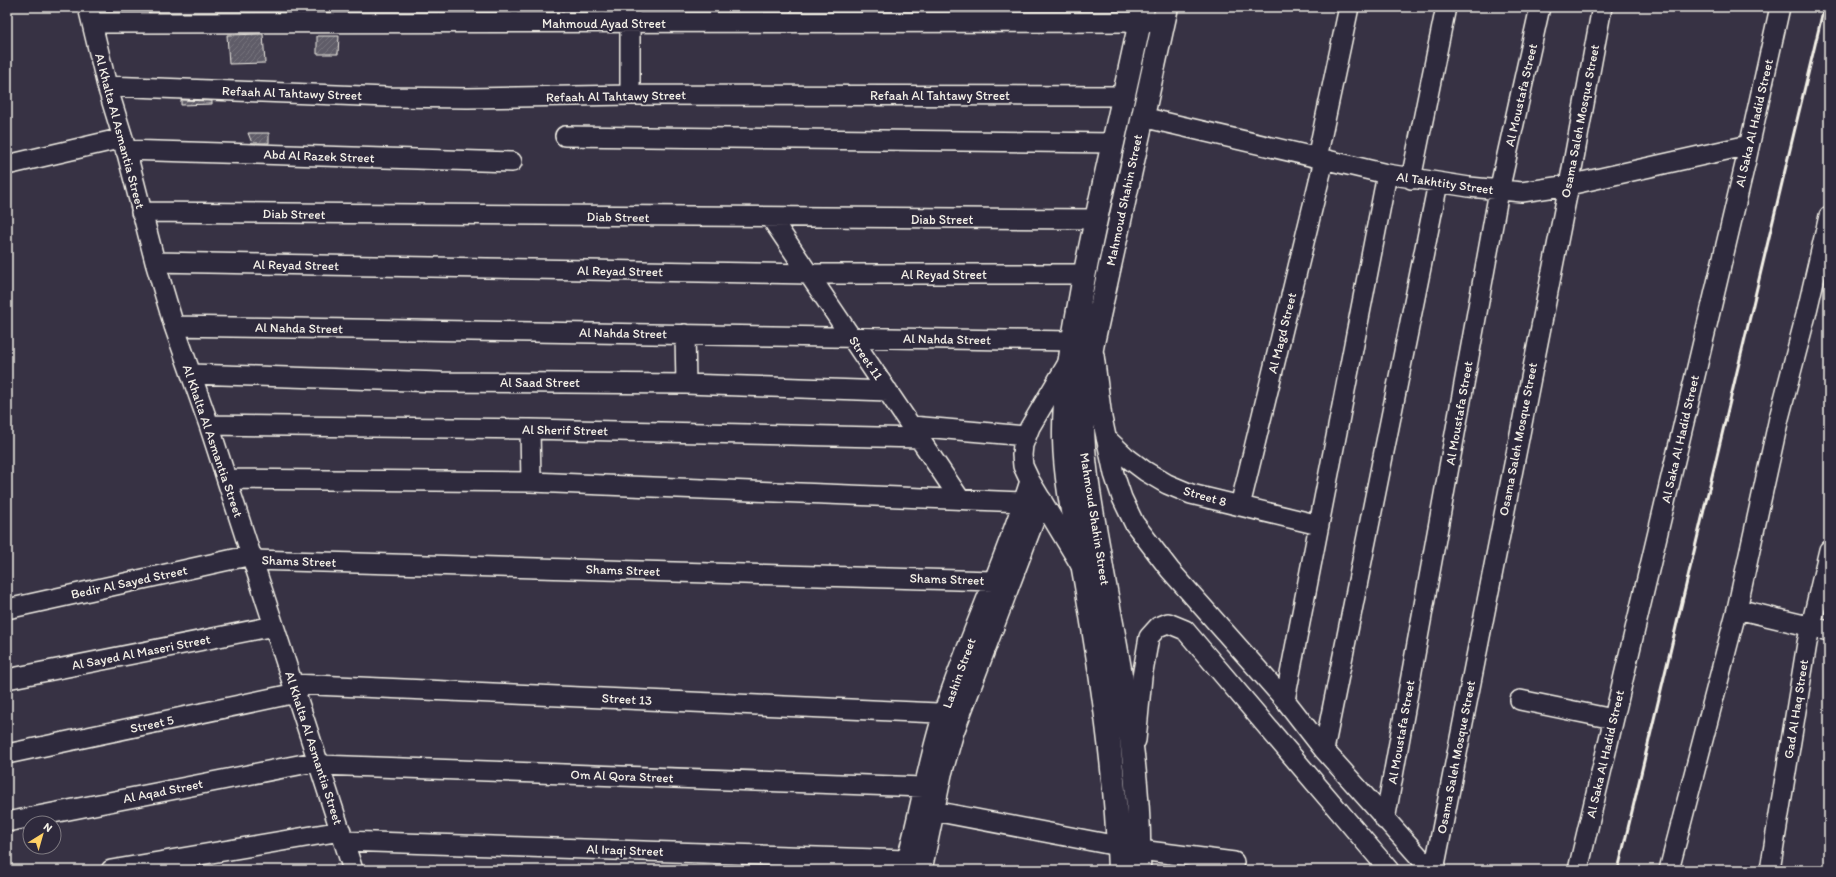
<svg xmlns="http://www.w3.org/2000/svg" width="1836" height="877" font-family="Itim,sans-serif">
<defs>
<pattern id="building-hatch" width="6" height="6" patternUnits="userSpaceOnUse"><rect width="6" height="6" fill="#5f5c67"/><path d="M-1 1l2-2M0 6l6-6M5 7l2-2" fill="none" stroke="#77747d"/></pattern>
</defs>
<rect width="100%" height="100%" fill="#373244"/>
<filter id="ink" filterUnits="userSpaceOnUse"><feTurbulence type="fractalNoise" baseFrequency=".025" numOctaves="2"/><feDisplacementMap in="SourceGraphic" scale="8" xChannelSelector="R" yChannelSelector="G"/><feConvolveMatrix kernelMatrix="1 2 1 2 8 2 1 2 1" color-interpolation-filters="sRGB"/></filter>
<g filter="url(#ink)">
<!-- building -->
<path fill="url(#building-hatch)" stroke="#f4f1e8" d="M 263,34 L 265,63 L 229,64 L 227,35 Z
M 317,36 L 339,36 L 338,54 L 317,54 Z
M 181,100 L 212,101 L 212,104 L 181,105 Z
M 248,133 L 269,133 L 269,143 L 252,143 Z"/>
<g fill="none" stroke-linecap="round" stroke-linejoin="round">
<!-- minor casing -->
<g stroke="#f4f1e8" stroke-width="22">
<path id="minor" d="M 88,7 L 107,86 L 123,138 L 155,262 L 174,326 L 209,425 L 353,870
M 92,23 L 1163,22
M 107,86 L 387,97 L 468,98 L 630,95 L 1125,96
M 630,95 L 630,7
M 1142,117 L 1387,174 L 1469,187 L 1522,192 L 1569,185 L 1749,145
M 565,136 L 1114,143
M 125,150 L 512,162
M 1317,158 L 1349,7
M 7,165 L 123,138
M 1411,179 L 1446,7
M 141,212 L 1095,219
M 771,218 L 960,499
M 155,262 L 809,274 L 1085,274
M 174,326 L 1072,341
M 685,334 L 686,384
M 1094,355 L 1102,418 L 1114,474 L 1122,498 L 1134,523 L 1170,570 L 1285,700 L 1324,750 L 1431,870
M 1069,361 L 1030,427 L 1023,445 L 1022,455 L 1023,466 L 1030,481 L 1080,564
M 191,374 L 441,382 L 686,384 L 888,391
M 209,425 L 530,429 L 921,438
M 912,426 L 1026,436
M 530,429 L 531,482
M 1106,438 L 1125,456 L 1145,471 L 1167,484 L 1191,494 L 1319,525
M 227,479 L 531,482 L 1023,502
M 1240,506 L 1324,160
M 253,560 L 993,581
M 7,609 L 252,555
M 1737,609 L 1829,631
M 7,679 L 274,626
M 293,684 L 960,714
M 1285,700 L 1387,174
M 1520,700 L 1613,719
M 1136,740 L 1142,677 L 1149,637 L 1158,627 L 1168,623 L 1185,630 L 1389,870
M 1324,750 L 1438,183
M 7,754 L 296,693
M 320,765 L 923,787
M 934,811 L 1118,846
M 1385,820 L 1499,191 L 1540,7
M 7,822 L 319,761
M 344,841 L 907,860
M 1140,850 L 1234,862
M 111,870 L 341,831
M 904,870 C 919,818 927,763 944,711 C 970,633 1006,559 1030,481
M 922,870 L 942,774 L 954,732 L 1042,500
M 1434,870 L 1569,185 L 1602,7
M 1578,870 L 1747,156 L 1780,7
M 1669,870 L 1737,609 L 1779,418 L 1806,315 L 1829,216
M 1770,870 L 1807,643 L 1829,550"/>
</g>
<!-- major casing -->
<g stroke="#f4f1e8" stroke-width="25">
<path id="major" d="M 1119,870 C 1116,775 1102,680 1086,586 C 1078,537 1065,489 1064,439 C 1063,386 1074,333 1083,282 C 1101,190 1124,99 1143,7
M 1139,870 C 1142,773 1120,669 1103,574 C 1095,523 1083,473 1083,421 C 1083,395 1088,369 1093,343 L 1167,7"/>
</g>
<!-- minor -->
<use href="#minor" stroke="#2f2a3d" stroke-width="19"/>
<!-- major -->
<use href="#major" stroke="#2f2a3d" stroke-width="22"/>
<!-- rail -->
<path stroke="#f4f1e8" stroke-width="3" d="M 1618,870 L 1824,7"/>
</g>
</g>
<g text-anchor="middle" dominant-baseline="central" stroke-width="4" stroke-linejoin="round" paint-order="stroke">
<!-- street labels -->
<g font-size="13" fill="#f4f1e8" stroke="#2f2a3d">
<text x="604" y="23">Mahmoud Ayad Street</text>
<text transform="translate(292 93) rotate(2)">Refaah Al Tahtawy Street</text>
<text x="940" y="95">Refaah Al Tahtawy Street</text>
<text transform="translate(1521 95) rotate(-77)">Al Moustafa Street</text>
<text transform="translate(616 96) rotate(-1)">Refaah Al Tahtawy Street</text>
<text transform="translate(1580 121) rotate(-79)">Osama Saleh Mosque Street</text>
<text transform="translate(1754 123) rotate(-77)">Al Saka Al Hadid Street</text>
<text transform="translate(120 131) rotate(75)">Al Khalta Al Asmantia Street</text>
<text transform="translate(319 156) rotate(2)">Abd Al Razek Street</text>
<text transform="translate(1445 183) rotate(8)">Al Takhtity Street</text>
<text transform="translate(1124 200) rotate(-78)">Mahmoud Shahin Street</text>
<text transform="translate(294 214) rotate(1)">Diab Street</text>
<text transform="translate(618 217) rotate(1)">Diab Street</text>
<text x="942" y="219">Diab Street</text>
<text transform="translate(296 265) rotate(1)">Al Reyad Street</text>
<text transform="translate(620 271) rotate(1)">Al Reyad Street</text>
<text x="944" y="274">Al Reyad Street</text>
<text transform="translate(299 328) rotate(1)">Al Nahda Street</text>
<text transform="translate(623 333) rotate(1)">Al Nahda Street</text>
<text transform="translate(1282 333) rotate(-76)">Al Magd Street</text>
<text transform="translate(947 339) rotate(1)">Al Nahda Street</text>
<text transform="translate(866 358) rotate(56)">Street 11</text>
<text x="540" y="382">Al Saad Street</text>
<text transform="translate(1459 413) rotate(-80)">Al Moustafa Street</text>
<text transform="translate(565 430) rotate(1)">Al Sherif Street</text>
<text transform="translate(1518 439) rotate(-79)">Osama Saleh Mosque Street</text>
<text transform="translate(1680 439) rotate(-77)">Al Saka Al Hadid Street</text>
<text transform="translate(213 441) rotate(71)">Al Khalta Al Asmantia Street</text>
<text transform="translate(1205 496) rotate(16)">Street 8</text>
<text transform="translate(1095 519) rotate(81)">Mahmoud Shahin Street</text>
<text transform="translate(299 561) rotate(2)">Shams Street</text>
<text transform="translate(623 570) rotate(2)">Shams Street</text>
<text transform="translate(947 579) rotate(2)">Shams Street</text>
<text transform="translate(129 582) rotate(-12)">Bedir Al Sayed Street</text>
<text transform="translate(141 652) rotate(-11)">Al Sayed Al Maseri Street</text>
<text transform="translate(959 673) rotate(-70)">Lashin Street</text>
<text transform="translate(627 699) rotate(3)">Street 13</text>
<text transform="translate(1796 709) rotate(-81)">Gad Al Haq Street</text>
<text transform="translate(152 724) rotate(-12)">Street 5</text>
<text transform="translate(1401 732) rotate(-80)">Al Moustafa Street</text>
<text transform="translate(314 748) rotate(72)">Al Khalta Al Asmantia Street</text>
<text transform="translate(1605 754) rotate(-77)">Al Saka Al Hadid Street</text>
<text transform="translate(1456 757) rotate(-79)">Osama Saleh Mosque Street</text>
<text transform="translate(622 776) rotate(2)">Om Al Qora Street</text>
<text transform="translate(163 791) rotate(-11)">Al Aqad Street</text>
<text transform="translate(625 850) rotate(2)">Al Iraqi Street</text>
</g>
</g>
<!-- margin -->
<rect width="1836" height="877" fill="none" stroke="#2f2a3d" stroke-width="24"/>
<rect x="12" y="12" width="1812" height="853" fill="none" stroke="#f4f1e8" stroke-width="1.5" filter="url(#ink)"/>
<!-- north arrow -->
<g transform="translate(42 835) rotate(37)"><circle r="19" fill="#2f2a3d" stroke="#7e7a81"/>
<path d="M0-3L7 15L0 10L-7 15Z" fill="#ffd166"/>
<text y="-6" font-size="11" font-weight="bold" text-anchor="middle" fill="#f4f1e8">N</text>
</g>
</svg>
